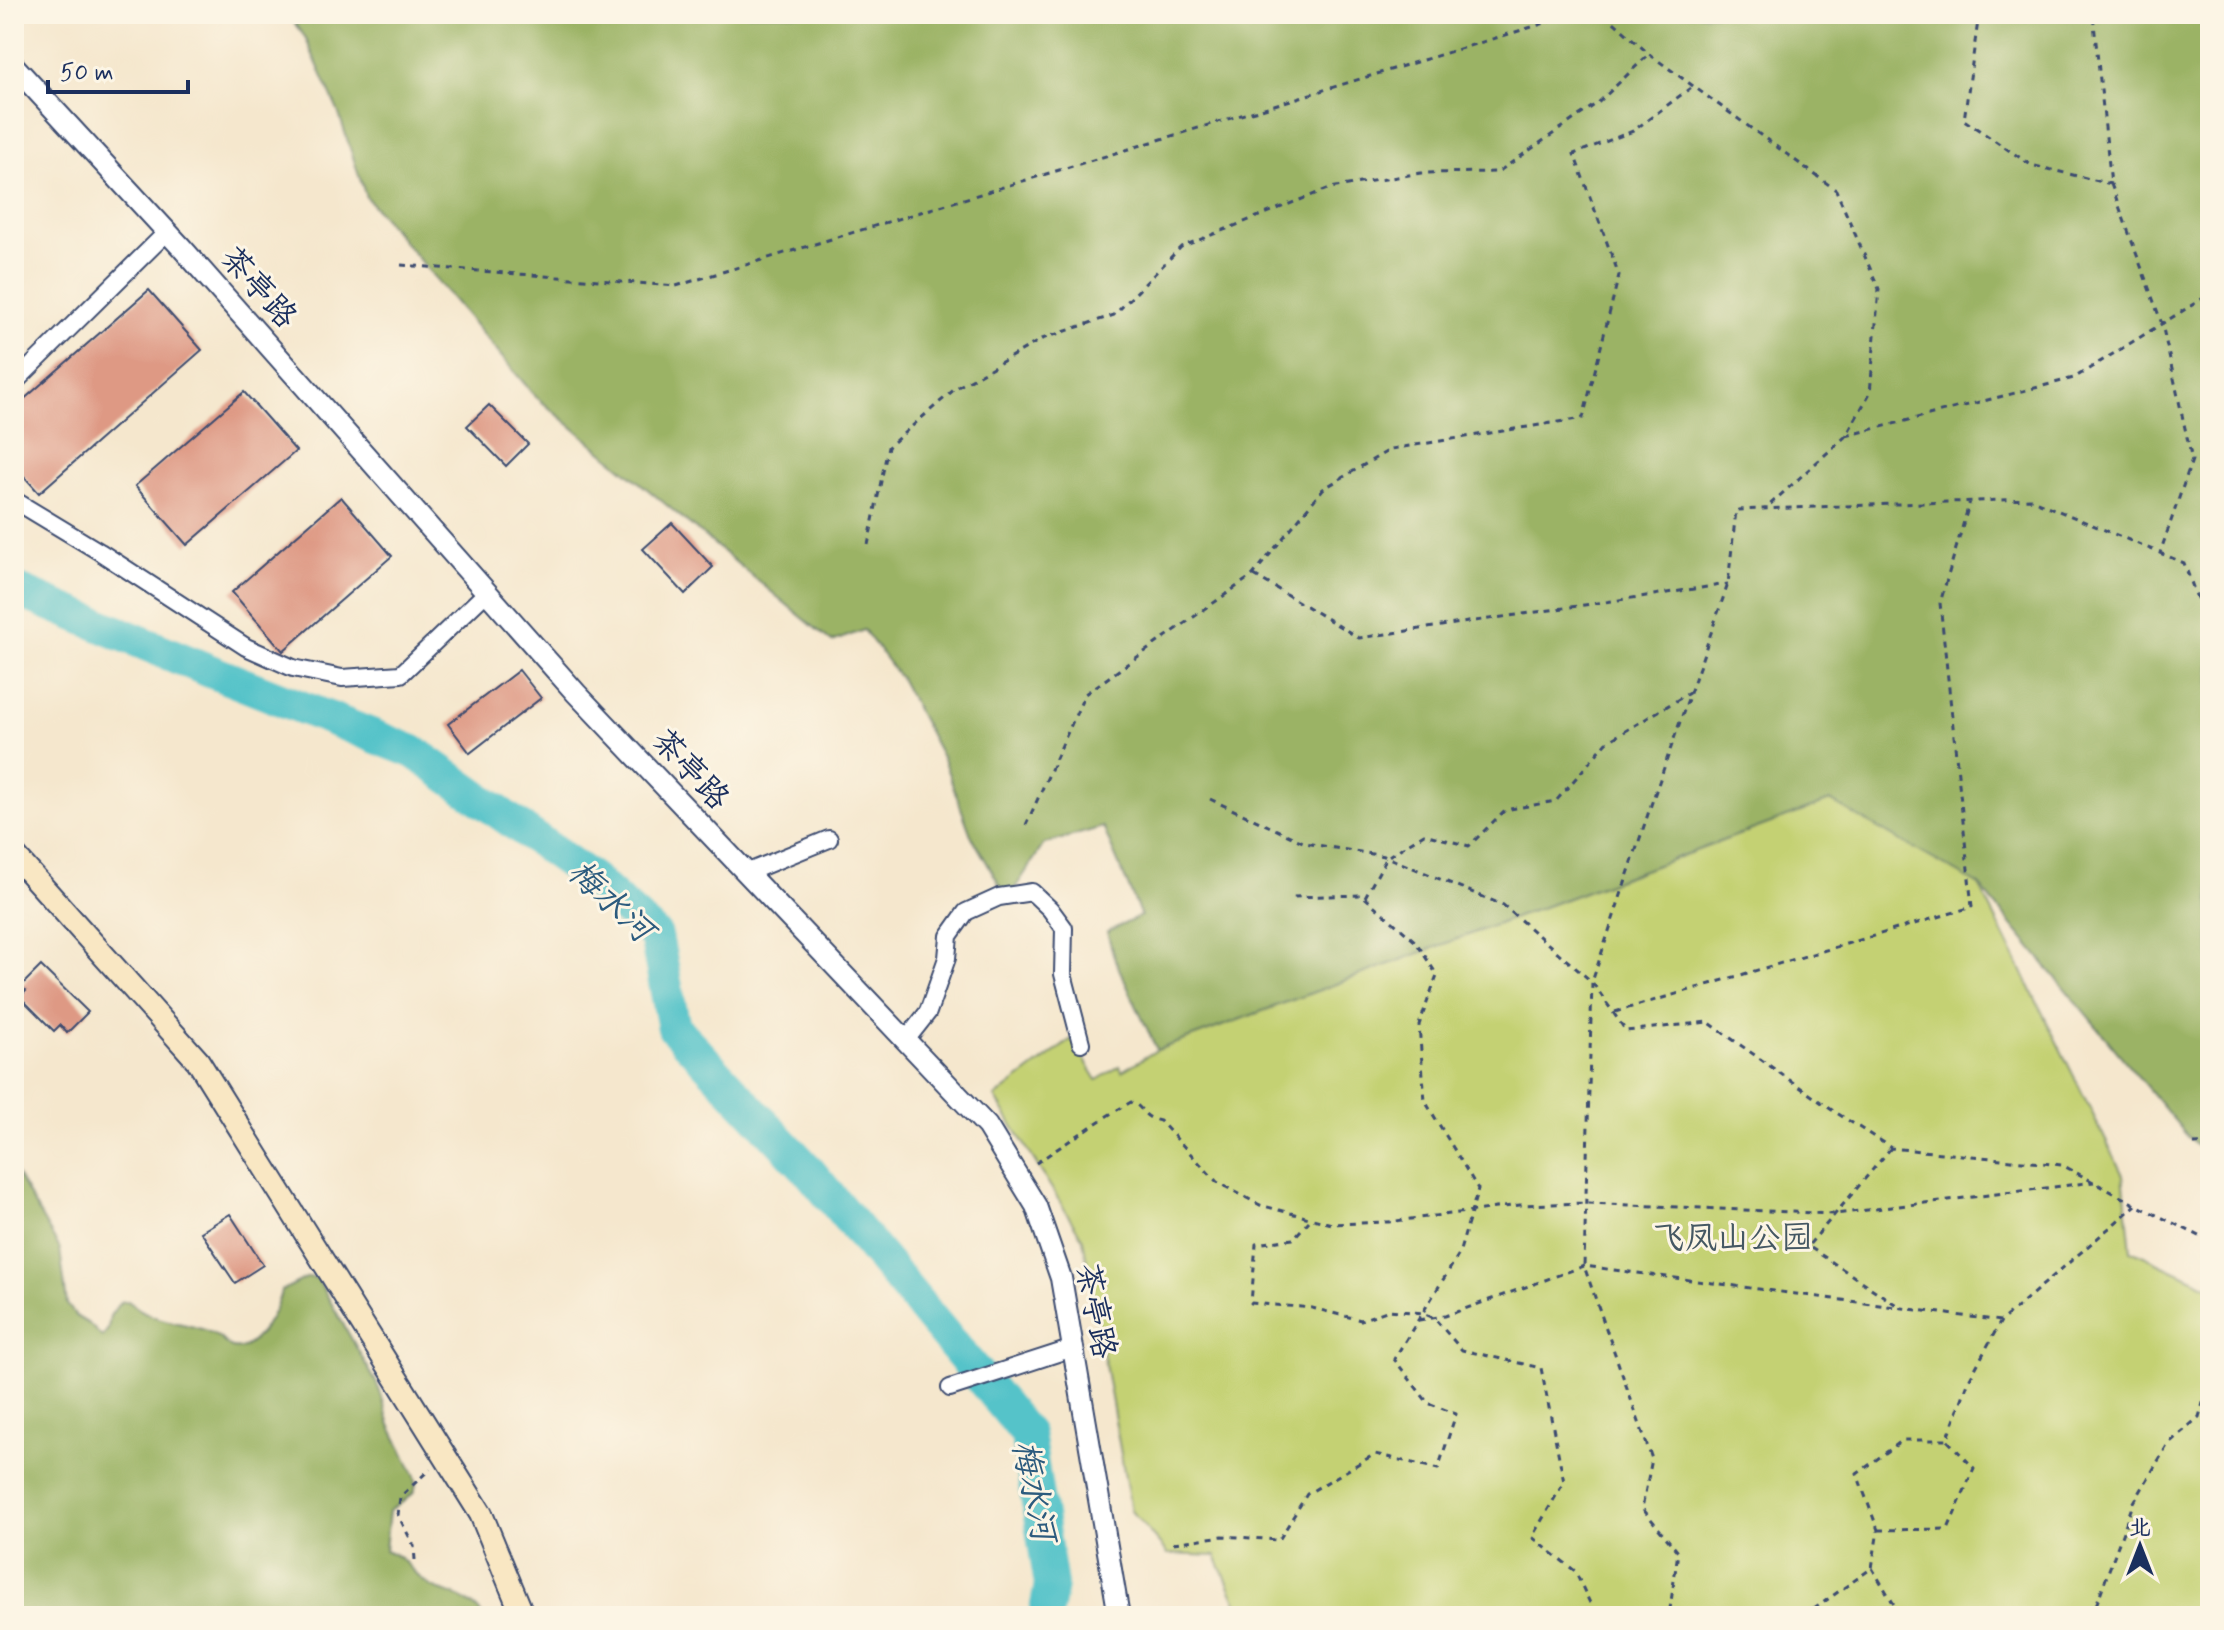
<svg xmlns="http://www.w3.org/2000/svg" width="2224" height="1630" font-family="Mynerve,'LXGW WenKai TC',sans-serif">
<rect width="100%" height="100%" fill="#fcf5e5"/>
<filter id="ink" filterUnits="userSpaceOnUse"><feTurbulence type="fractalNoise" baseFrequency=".0125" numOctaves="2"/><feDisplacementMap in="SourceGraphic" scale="16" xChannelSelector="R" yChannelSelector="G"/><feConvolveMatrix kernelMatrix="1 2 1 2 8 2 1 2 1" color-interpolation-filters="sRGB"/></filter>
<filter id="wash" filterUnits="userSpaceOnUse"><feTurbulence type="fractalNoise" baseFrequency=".006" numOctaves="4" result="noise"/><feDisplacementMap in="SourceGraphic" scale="32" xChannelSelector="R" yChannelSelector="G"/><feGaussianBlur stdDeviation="1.8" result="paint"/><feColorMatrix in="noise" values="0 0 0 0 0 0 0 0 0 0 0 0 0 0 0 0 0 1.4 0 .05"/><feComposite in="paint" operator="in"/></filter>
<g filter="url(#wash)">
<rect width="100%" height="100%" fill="#f5e7cd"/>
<!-- green -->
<path fill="#c4d173" stroke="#708068" stroke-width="2" d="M 1830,801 L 1972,871 L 2123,1175 L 2131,1250 L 2210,1287 L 2210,1616 L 1243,1616 L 1216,1556 L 1168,1554 L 1131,1511 L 1083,1239 L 995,1097 L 1072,1039 L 1097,1080 L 1120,1066 L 1122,1071 L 1157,1050 Z"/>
<!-- forest -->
<path fill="#9bb365" stroke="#5b7162" stroke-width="2" d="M 287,14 L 2210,14 L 2210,1154 L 2194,1144 L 1979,885 L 1830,801 L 1157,1050 L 1115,960 L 1107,932 L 1141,916 L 1103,827 L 1044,844 L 1008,899 L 971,835 L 943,759 L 900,678 L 864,630 L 832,642 L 535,396 L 366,197 L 338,111 L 305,37 Z
M 14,1170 L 60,1249 L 67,1304 L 76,1316 L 89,1324 L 102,1337 L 108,1329 L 110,1316 L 120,1302 L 128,1301 C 153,1321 169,1320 198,1328 C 208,1330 218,1336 225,1343 C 227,1344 228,1346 230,1347 C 253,1357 278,1308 281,1291 L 308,1277 L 317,1278 L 376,1382 L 381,1394 L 390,1425 L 415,1476 C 420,1496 403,1501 389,1511 L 385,1550 C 405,1556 412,1574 429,1585 C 434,1589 440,1590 446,1592 C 460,1596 475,1605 483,1616 L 14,1616 Z"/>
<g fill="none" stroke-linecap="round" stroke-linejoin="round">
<!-- river -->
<path stroke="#55c3c9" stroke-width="34" d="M 14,589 L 210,671 L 414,752 L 591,878 L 656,936 L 674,1028 L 809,1171 L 1027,1434 L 1051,1585 L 1045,1616"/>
</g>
<g id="blocks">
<!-- building -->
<path fill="#de9984" d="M 149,290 L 202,350 L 39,493 L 14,465 L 14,408 Z
M 244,392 L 296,451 L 187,545 L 135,486 Z
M 489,405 L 528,444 L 506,466 L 467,426 Z
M 341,497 L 392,556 L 283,651 L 232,592 Z
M 672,523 L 713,567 L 685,594 L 643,549 Z
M 519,670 L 541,698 L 470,753 L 448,724 Z
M 41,966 L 88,1012 L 67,1033 L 60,1025 L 54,1031 L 20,997 L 26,991 L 21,986 Z
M 230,1214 L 263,1265 L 235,1283 L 201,1232 Z"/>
</g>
</g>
<g filter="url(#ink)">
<use href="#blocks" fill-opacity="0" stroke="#3c4b6f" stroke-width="2"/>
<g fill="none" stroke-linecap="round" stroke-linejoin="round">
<!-- minor casing -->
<g stroke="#3c4b6f" stroke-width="20">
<path id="minor" d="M 14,383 L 167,232
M 14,500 L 100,552 L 246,647 L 293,668 L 342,678 L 401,674 L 487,592
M 746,873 L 829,839
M 906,1040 L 928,1012 L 947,958 L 949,936 L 966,912 L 999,897 L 1032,892 L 1050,909 L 1064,928 L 1063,974 L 1081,1043
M 950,1388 L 1073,1348"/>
</g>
<!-- tertiary casing -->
<g stroke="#3c4b6f" stroke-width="24">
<path id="tertiary" d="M 14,66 L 182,248 L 576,693 L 987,1126 L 1036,1206 L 1061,1278 L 1119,1616"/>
</g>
<!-- secondary casing -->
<g stroke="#3c4b6f" stroke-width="26">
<path id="secondary" d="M 14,855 L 198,1061 L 481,1514 L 523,1616"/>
</g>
<!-- path -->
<path stroke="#3c4b6f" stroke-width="3" stroke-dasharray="6 6" stroke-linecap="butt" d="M 1605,14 L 1649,54 L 1836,190 L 1879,289 L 1870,393 L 1846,436 L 1765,509
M 1979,14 L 1964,120 L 2031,165 L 2111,184 L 2093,14
M 2111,184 L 2162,324 L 2192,460 L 2160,553
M 401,265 L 676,286 L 1575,14
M 1846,436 L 2074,378 L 2210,294
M 868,545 L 888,447 L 956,388 L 1042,339 L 1114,315 L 1181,247 L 1330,188 L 1421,173 L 1498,172 L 1599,102 L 1649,54
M 1254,575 L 1359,638 L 1728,584
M 2210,633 L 2184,563 L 2030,499 L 1736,510 L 1728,584 L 1651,805 L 1592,982 L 1626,1031 L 1708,1022 L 1832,1110 L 1891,1148 L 2062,1165 L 2136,1205 L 2210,1241
M 1210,799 L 1305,843 L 1384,856 L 1503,905 L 1592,982 L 1584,1266 L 1652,1459 L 1642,1508 L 1678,1552 L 1669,1616
M 1026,825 L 1085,694 L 1253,575 L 1323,489 L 1391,449 L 1583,418 L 1619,275 L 1574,154 L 1633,131 L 1693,86
M 1365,897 L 1387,857 L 1424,834 L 1469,846 L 1505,810 L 1556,801 L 1607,742 L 1689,693
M 1615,1012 L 1972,907 L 1940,603 L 1970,501
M 2194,1144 L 2210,1143
M 1891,1148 L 1808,1246 L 1898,1306
M 1036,1163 L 1107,1116 L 1131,1102 C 1145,1107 1140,1117 1160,1121 L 1217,1182 L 1260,1205 L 1332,1224 L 1388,1222 L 1520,1205 L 1586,1203 L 1835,1214 L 2094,1182
M 1309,1221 L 1293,1239 L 1256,1244 L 1251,1303 L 1312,1308 L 1361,1320 L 1389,1310 L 1423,1313 L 1434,1318 L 1462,1350 L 1541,1368 L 1564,1482 L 1532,1537 L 1575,1571 L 1596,1616
M 1419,1320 L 1445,1316 L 1584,1266 L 2001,1321 L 2136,1205
M 1878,1530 L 1948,1529 L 1974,1468 L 1947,1440
M 1173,1543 L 1223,1536 L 1279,1540 L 1307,1494 L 1375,1454 L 1438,1469 L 1456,1414 L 1428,1403 L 1394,1359 L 1459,1254 L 1478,1189 L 1425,1101 L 1419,1025 L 1437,975 L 1416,942 L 1362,895 L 1290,897
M 415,1560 L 414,1546 L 398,1515 L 400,1497 L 430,1469
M 1872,1568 L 1901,1616
M 1804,1616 L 1872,1568 L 1878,1530 L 1857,1474 L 1903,1440 L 1947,1440 L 1969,1380 L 2001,1321
M 2094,1616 L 2094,1611 L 2133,1504 L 2168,1444 L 2199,1417 L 2210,1379"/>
<!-- minor -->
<use href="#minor" stroke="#fff" stroke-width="16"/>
<!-- tertiary -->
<use href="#tertiary" stroke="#fff" stroke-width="20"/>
<!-- secondary -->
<use href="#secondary" stroke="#f9e7c3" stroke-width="22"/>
</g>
</g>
<g text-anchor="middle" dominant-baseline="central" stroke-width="6" stroke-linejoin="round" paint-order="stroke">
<!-- street labels -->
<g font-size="32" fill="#1b2f5e" stroke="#fcf5e5">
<text transform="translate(258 288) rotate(48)">茶亭路</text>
<text transform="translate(690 770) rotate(47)">茶亭路</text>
<text transform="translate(1095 1311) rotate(79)">茶亭路</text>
</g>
<!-- park labels -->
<g font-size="32" fill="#455863" stroke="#fcf5e5">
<text x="1733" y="1239">飞凤山公园</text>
</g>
<!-- water labels -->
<g font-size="34" font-style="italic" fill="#2c5b7e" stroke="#fcf5e5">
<text transform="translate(610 902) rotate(43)">梅水河</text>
<text transform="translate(1033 1491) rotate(78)">梅水河</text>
</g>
</g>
<!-- margin -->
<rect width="2224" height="1630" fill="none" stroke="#fcf5e5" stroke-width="48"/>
<!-- north arrow -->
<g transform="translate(2140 1546)" stroke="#fcf5e5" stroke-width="6" paint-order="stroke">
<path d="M0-6L14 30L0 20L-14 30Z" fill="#1b2f5e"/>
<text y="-12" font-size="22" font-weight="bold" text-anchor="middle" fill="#1b2f5e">北</text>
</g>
<!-- scale -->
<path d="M48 80v12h140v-12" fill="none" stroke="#1b2f5e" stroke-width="4"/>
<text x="60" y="80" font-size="24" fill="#1b2f5e" stroke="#fcf5e5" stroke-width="6" paint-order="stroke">50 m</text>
</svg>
